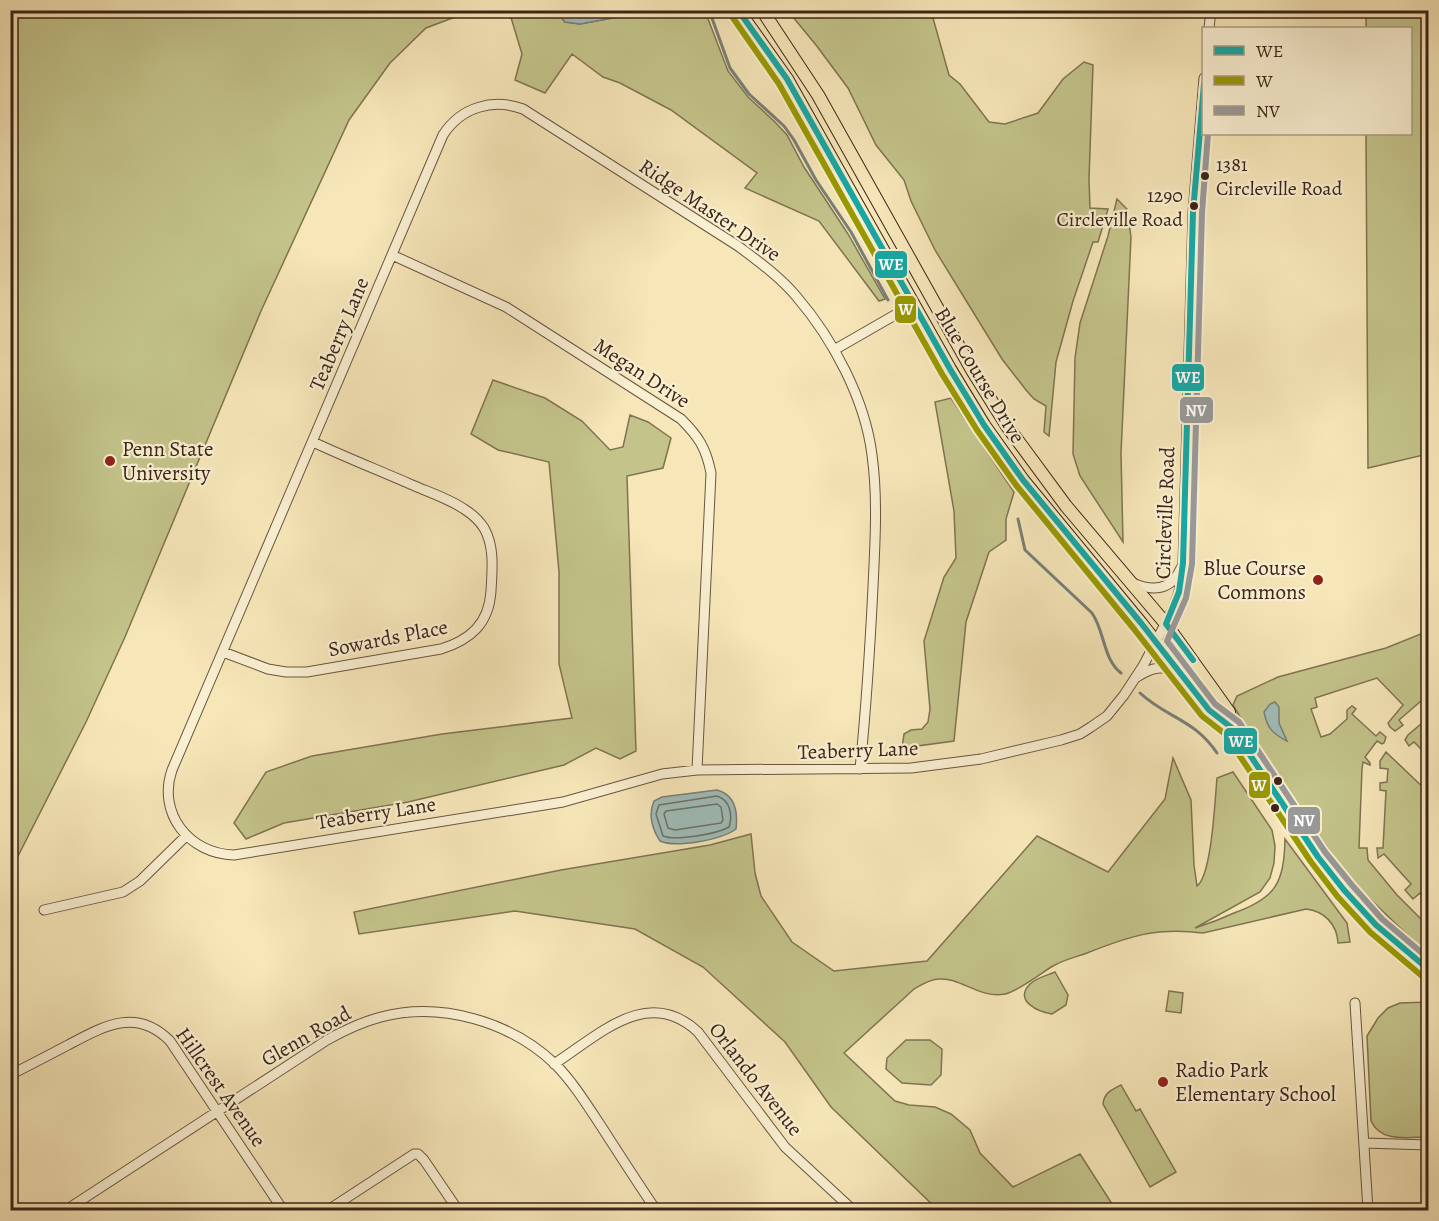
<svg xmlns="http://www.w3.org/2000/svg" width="1439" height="1221" font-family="Alegreya,serif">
<rect width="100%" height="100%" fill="#f6e6b8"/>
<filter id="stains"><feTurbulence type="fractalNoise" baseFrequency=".00333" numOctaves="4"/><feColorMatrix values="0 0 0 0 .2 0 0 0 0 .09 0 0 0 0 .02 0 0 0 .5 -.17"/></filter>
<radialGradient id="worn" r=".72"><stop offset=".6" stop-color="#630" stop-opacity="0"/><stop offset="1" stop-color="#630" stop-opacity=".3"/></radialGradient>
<!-- green -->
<path fill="#c3c38a" stroke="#807351" stroke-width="1.5" d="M 10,11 L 471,11 L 426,28 L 390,63 L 349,120 L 261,311 L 125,637 L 86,722 L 11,870 Z
M 509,11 L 556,11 L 565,22 L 580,24 L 650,11 L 705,11 L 728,71 L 748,97 L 775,122 L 787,135 L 804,167 L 848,234 L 885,299 L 879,301 L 819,221 L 745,188 L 757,173 L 671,110 L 620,83 L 603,77 L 572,54 L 545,93 L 515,80 L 522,54 Z
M 788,11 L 931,11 L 949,75 L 960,84 L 989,122 L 1005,124 L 1038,113 L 1063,79 L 1084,62 L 1093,65 L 1089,179 L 1090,208 L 1108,209 L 1098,242 L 1093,242 L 1073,301 L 1056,362 L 1049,436 L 1044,432 L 1046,406 L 1034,399 L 1026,390 L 1002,359 L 935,250 L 911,201 L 904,180 L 876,145 L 848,88 L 816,45 Z
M 1366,11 L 1428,11 L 1428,454 L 1368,468 L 1366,134 L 1410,134 L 1410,28 L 1366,28 Z
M 1117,199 L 1127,209 L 1131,237 L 1121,453 L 1123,542 L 1080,476 L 1073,454 L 1075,358 L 1080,323 L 1108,236 Z
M 493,380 L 545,398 L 582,421 L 610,450 L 623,447 L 630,415 L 648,422 L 671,438 L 663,468 L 627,476 L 636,751 L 620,759 L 596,748 L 564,765 L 408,802 L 284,823 L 246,839 L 234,823 L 266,772 L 312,756 L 442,734 L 572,718 L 559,664 L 559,572 L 549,462 L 498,450 L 471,434 Z
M 951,398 L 1014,492 L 1006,519 L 1006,540 L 989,552 L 966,622 L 954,741 L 902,748 L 904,734 L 911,730 L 922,729 L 928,722 L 930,709 L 924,641 L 944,577 L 956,558 L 954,511 L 935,402 Z
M 1428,631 L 1428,695 L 1399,720 L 1403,725 L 1395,731 L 1390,727 L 1388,723 L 1403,705 L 1377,678 L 1315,698 L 1317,707 L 1311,709 L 1321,737 L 1330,734 L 1347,719 L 1347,710 L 1352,706 L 1356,709 L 1352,714 L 1376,736 L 1380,732 L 1386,737 L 1384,743 L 1382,744 L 1377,741 L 1365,757 L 1370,763 L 1370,765 L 1363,762 L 1362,769 L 1359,848 L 1367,848 L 1368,860 L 1397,895 L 1428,926 L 1428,947 L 1420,947 L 1347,877 L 1240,717 L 1233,705 L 1237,696 L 1278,677 L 1386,648 Z
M 1428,718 L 1428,756 L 1414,742 L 1409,746 L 1405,740 L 1408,735 Z
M 1386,752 L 1428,792 L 1428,902 L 1420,893 L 1413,899 L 1405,890 L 1411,884 L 1384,854 L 1378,858 L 1377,848 L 1383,848 L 1386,791 L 1380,790 L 1380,783 L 1387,782 L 1388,769 L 1380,768 L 1380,761 Z
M 1173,758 L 1191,800 L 1194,865 L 1197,886 C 1212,875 1215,798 1217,778 L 1233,772 L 1272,830 L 1275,846 L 1274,863 L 1270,878 L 1260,892 L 1195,928 C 1208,924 1221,919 1234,913 C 1276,898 1284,883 1285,839 L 1347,923 L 1350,942 L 1338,943 C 1337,924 1324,911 1306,909 L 1203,933 C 1156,927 1130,936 1087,953 C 1076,957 1063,960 1053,966 C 1041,973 1017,992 1005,994 C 980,999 960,977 939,979 C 930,979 921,985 914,989 L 844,1053 L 895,1101 L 909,1105 L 935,1107 L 951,1114 L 970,1130 L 980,1153 L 1013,1187 L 1080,1154 L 1116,1210 L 938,1210 L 831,1107 L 785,1042 L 703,967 L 635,929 L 515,911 L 359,934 L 354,912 L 561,870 L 710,845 L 751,834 L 755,873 L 761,896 L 792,942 L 834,971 L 927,961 L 1037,836 L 1108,872 L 1165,799 Z
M 1055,972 L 1068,995 L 1066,1005 L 1052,1014 C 1039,1012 1013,1001 1030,984 C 1036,978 1048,975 1055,972 Z
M 1169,991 L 1183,993 L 1181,1013 L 1166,1011 Z
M 1428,1002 L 1428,1137 C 1408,1137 1381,1143 1371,1121 L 1367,1036 L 1378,1018 L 1388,1008 L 1400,1003 Z
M 906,1040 L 930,1040 L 942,1049 L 941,1075 L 931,1085 L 902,1083 L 886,1069 L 887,1058 Z
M 1121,1085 L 1136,1111 L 1140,1109 L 1176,1172 L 1150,1187 L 1103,1104 C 1104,1093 1111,1090 1121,1085 Z"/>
<!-- water -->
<path fill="#a0bdb9" stroke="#787f79" stroke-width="1.5" d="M 556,11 L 650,11 L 580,24 L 565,22 Z
M 1275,702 L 1279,707 L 1279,723 L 1287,741 C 1273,734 1267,728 1264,712 L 1270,704 Z
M 717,790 C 736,795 738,812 736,829 C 721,840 676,848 660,841 C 652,829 648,814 654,801 L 662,797 Z"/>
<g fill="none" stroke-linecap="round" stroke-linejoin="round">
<!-- shore -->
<path stroke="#6e7068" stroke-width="1.5" d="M 717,796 C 730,800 733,815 729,827 C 717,834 676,841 663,836 L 656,814 L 659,805 Z
M 717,804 L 721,807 L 723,820 L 721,823 L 675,830 L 668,828 L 664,814 L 666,811 Z"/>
<!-- stream -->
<path stroke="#787f79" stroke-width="3" d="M 709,10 L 730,68 L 749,94 L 784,126 L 794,140 L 816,180 L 851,232 L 888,300
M 1018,519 L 1025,550 L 1092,613 C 1105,632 1103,659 1121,673
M 1140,693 C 1167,718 1194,719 1217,753"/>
<!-- minor casing -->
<g stroke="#6a5440" stroke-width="11">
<path id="minor" d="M 1209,28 L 1211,10
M 392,255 L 506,307 L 681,419 C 699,437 706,448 711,473 L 697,770
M 834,350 L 914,304
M 1133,583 C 1153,592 1172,590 1181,568
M 223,652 L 268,669 L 286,672 L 307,672 L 441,649 C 470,640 489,624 491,591 C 492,571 495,547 484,528 C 479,520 472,514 464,509 C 448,498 428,492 410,484 C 378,470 345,457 313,442
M 1137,677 C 1152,667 1163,665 1179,673
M 860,769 C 866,709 870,648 873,587 C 875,543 878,499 872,455 C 865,399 833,339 796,296 C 780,277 758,261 738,246 L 523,109 C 493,98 461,107 443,135 L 172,770 C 157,813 189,854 234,855 L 563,802 L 662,774 L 697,770 L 911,768 L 981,759 L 1061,740 L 1080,734 L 1091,727 L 1107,716 L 1124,695 L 1143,666 L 1173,609 L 1179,592 L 1183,563 L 1193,212 L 1204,78
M 10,886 L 11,886
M 44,910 L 123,892 L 140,881 L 186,836
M 1355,1003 L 1368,1210
M 554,1064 C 599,1035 648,985 698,1032 L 785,1147 L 853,1210
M 10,1075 C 30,1065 49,1055 68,1045 C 104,1026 136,1007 170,1041 L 283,1210
M 1364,1143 L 1428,1145
M 66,1210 L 327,1040 C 345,1030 362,1022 381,1017 C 441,1001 511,1022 555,1064 C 573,1082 587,1105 601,1126 C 619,1154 637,1182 656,1210
M 328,1210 L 414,1154 L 418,1154 L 424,1160 L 458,1210"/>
</g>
<!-- major casing -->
<g stroke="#3c2318" stroke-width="14">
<path id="major" d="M 738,10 L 787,79 L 950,369 L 984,425 L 1023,480 L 1141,623 L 1209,710 L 1232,728 L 1318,857 L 1344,890 L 1376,925 L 1428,969
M 762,10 L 818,95 L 972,370 L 1007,426 L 1066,506 L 1166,624 L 1229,712 L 1232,728"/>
</g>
<!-- minor -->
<use href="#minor" stroke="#f9efd1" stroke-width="9"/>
<!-- major -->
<use href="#major" stroke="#f6e6b8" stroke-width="12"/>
<!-- bus-1 casing -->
<g stroke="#f9efd1" stroke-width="10">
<path id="bus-1" d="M 738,10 L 787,79 L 950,369 L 984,425 L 1023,480 L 1141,623 L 1209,710 L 1232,728 L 1318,857 L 1344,890 L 1376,925 L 1428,969
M 1193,660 L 1166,624 L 1179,592 L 1183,563 L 1193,212 L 1204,84"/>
</g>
<!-- bus-2 casing -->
<g stroke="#f9efd1" stroke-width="10">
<path id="bus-2" d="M 731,15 L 779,84 L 942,374 L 977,430 L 1016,485 L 1134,629 L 1202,716 L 1225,734 L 1311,862 L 1337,896 L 1370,932 L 1422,976"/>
</g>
<!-- bus-3 casing -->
<g stroke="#f9efd1" stroke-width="10">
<path id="bus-3" d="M 1208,134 L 1202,212 L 1192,564 L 1186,598 L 1167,641 L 1215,704 L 1239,722 L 1325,852 L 1351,884 L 1382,919 L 1428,958"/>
</g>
<!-- bus-1 -->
<use href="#bus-1" stroke="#18a7a3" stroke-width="6"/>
<!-- bus-2 -->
<use href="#bus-2" stroke="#990" stroke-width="6"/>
<!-- bus-3 -->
<use href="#bus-3" stroke="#999" stroke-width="6"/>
</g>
<!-- markers -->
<g fill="#3c2318" stroke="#f9efd1" stroke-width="2">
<circle cx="1205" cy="176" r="5"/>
<circle cx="1194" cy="206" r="5"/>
<circle cx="1278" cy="781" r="5"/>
<circle cx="1275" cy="808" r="5"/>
</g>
<g fill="#8f2418" stroke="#f9efd1" stroke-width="2">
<circle cx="110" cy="461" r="6"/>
<circle cx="1318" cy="580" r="6"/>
<circle cx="1163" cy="1082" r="6"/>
</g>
<g text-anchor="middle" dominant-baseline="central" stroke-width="4.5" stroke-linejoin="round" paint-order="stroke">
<!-- bus labels -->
<g font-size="20" fill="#3c2318" stroke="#f9efd1" text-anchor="start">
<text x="1216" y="164">1381<tspan x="1216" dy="24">Circleville Road</tspan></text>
<text x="1183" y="195" text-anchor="end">1290<tspan x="1183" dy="24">Circleville Road</tspan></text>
</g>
<!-- street labels -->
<g font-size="21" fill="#3c2318" stroke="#f9efd1">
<text transform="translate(710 210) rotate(34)">Ridge Master Drive</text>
<text transform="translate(339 334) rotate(-67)">Teaberry Lane</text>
<text transform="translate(642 373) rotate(33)">Megan Drive</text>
<text transform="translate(980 375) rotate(59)">Blue Course Drive</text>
<text transform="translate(1165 513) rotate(-88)">Circleville Road</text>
<text transform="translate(388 638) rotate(-11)">Sowards Place</text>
<text transform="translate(858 750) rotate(-2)">Teaberry Lane</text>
<text transform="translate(376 813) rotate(-9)">Teaberry Lane</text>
<text transform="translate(306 1036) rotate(-30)">Glenn Road</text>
<text transform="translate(756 1079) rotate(52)">Orlando Avenue</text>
<text transform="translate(221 1087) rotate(55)">Hillcrest Avenue</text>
</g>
<!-- poi labels -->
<g font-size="21" fill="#3c2318" stroke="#f9efd1" text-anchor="start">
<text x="122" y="449">Penn State<tspan x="122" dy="24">University</tspan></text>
<text x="1306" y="568" text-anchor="end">Blue Course<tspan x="1306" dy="24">Commons</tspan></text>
<text x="1175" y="1070">Radio Park<tspan x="1175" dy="24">Elementary School</tspan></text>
</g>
</g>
<g stroke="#f9efd1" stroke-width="2">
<rect x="874" y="250" width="34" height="29" rx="6" fill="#18a7a3"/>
<rect x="894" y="295" width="23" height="29" rx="6" fill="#990"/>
<rect x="1171" y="363" width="34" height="29" rx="6" fill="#18a7a3"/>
<rect x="1179" y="396" width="35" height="28" rx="6" fill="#999"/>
<rect x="1223" y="727" width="35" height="28" rx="6" fill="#18a7a3"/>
<rect x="1248" y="771" width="23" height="28" rx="6" fill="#990"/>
<rect x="1287" y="806" width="34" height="29" rx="6" fill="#999"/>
</g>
<g font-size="16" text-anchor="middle" font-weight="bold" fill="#fff">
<text x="891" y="270">WE</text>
<text x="906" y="315">W</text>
<text x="1188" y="383">WE</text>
<text x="1196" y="416">NV</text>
<text x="1241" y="747">WE</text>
<text x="1259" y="791">W</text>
<text x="1304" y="826">NV</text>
</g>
<!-- margin -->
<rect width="1439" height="1221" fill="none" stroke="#f6e6b8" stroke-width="36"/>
<rect x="12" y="12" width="1415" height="1197" fill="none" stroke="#3c2318" stroke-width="3"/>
<rect x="18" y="18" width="1403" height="1185" fill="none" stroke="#3c2318" stroke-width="1.5"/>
<!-- legend -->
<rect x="1202" y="27" width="210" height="108" fill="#f9efd1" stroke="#ad9d87" stroke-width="1.5"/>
<rect x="1214" y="46" width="30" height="9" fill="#18a7a3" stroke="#ad9d87" stroke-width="1.5"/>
<text x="1256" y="57" font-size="18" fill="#3c2318">WE</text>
<rect x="1214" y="76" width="30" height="9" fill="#999900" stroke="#ad9d87" stroke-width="1.5"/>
<text x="1256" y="87" font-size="18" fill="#3c2318">W</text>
<rect x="1214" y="106" width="30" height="9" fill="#999999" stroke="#ad9d87" stroke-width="1.5"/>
<text x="1256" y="117" font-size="18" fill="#3c2318">NV</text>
<rect width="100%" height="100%" filter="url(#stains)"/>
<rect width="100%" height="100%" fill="url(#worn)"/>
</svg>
